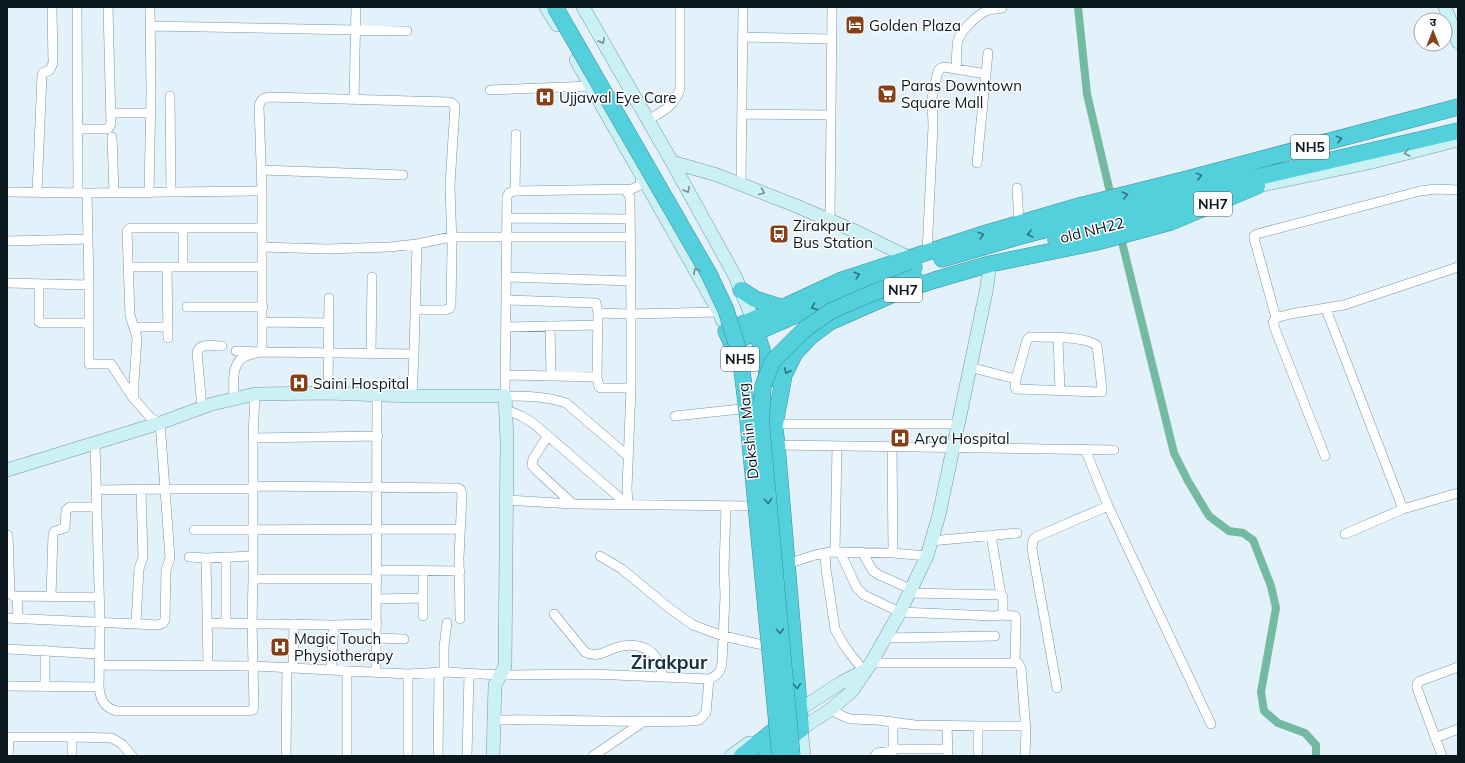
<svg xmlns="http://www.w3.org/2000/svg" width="1465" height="763" font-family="Mulish,'Noto Sans Devanagari',sans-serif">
<rect width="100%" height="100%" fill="#e3f1fa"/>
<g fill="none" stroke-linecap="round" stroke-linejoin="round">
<!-- canal -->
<path stroke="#74b9a1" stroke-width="8" d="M 1078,7 L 1087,94 L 1112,201
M 1120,234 L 1174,453 L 1188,481 L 1209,516 L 1229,531 L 1243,533 L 1253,540 L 1271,586 L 1276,608 L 1261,692 L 1264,711 L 1278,723 L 1305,733 L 1316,745 L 1316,756"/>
<!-- street casing -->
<g stroke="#7695ab" stroke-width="10">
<path id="street" d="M 77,7 L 78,193
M 150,26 L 407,31
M 742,37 L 831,39
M 956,69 C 957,59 956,49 958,40 C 961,31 977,15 986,11 C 991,9 997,9 1002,8 L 1002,7
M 490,90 L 591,86
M 170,96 L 171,192
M 354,100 L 356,7
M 111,113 L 150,113
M 742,114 L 830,115
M 648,120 C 663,111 674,107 680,89 L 680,7
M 78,129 L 108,129 L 111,124 L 108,7
M 112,137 L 114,193
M 977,163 L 988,53
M 261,170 L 403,175
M 741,184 L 743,7
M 1017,188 L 1019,223
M 515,191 L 516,134
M 7,192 L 87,193 L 262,191
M 37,193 L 42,75 L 43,73 L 50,70 L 53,63 L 52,7
M 149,193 L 151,93 L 150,7
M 507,218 L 630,219
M 830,221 L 832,7
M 183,228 L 183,267
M 7,241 L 87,239
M 262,247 L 327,249 L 389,247 L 417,244 L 451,237 L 631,237
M 927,253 L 933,126 L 932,98 L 938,71 L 941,68 L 944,67 L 986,74
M 128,267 L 262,267
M 167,267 L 168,338
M 507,277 L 631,281
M 7,283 L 89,285 L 87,193
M 39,284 L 39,322 L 41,323 L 89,323
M 89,285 L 89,364 L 111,364 L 133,398
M 507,300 L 596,303 L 598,313 L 597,377
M 187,307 L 263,307
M 1326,309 L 1403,509
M 598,313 L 631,314 L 630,197 L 626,190
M 1276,318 L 1254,238 L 1254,236 L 1257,234 L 1420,191 L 1436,189 L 1458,190
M 263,322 L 329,323
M 550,326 L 551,375
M 134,327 L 168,327
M 506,327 L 598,325
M 1058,338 L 1060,391
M 236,351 L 262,352 L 262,191 L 259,106 C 261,99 263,98 270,97 L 449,102 L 452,103 L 455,106 L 450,185 L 452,246 L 451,305 L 450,308 L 445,310 L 415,310
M 371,353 L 372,277
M 414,354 L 417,244
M 969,367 L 1016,379 L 1015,387 L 1016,389 L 1099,392 L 1102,392 L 1102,389 L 1097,346 C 1088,336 1045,337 1030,337 L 1027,340 L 1016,379
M 505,375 L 597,377 L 599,387 L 601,388 L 631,388
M 328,393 L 329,298
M 234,399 C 234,385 230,362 246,356 C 251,354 257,353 262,352 L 414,354 L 412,396
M 202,407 L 197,353 C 199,342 213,346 222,346
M 505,409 L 521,416 L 533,423 L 628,505
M 675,416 L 741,409
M 775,424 L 957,424
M 547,437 L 533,459 L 532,465 L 536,470 L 573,504
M 253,438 L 378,436
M 95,443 L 100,621 L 99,687
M 777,445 L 1114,450
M 892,447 L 893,553
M 1085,449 L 1108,506 L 1211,724
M 628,456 L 566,403 C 546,396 525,396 505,396 L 507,197 L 509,193 L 515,191 L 632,189 L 640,185 L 641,174
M 1325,456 L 1275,329 L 1273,322 L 1276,318 L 1290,314 L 1344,305 L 1458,267
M 252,486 L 457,488 L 460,489 L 462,494 L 459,558 L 460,619
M 253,489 L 165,489 L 160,423 L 151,418 L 134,399 L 134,382 L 137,338 L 130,315 L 127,231 L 130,228 L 262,228
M 506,500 L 573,504 L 751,506
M 628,505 L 627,488 L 631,388 L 631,314 L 719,312
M 194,530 L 460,529
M 1345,534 L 1403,509 L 1458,493
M 8,535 L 10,593 L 13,596 L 98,597
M 991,535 L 1001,595
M 931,541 L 1017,533
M 835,552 L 837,446
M 840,552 L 854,582 L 857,588 L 864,595 L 900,612 L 994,616 L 1001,615 L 1003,613 L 1003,597 L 1001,595 L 910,593
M 862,552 L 873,571 L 879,575 L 911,589
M 825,553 L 826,569 L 835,629 L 842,642 L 851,655 L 864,671
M 600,556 L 622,569 L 669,608 L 693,625 L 723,636 L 763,645
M 189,557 L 206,558
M 226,557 L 226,623
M 787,564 L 815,555 L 831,552 L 893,553 L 927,556
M 377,570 L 460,571
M 253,579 L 377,579
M 17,596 L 18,618
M 51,596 L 53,534 L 55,531 L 65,528 L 66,510 L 70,507 L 97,507
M 377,599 L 423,598
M 554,614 L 585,652 C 597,658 604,652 615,648 C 628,643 646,644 656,657 C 660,662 661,670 663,677
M 1001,615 L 1015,616 L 1016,618 L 1015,662
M 423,616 L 423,571
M 7,618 L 158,625 L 163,623 L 165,620 L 166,570 L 170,558 L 165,489 L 97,490
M 136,623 L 139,569 L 143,557 L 141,489
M 207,623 L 334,625 L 377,624
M 377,638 L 404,639
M 885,638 L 995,636
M 7,649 L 99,654
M 45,650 L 45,687
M 871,663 L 1018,663 L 1021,668 L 1026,731 L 1025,756
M 99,665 L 253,666 L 408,674 L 444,672 L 500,675 L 591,674 L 709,679 C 718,675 721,672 722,662 L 725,596 L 724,570 L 726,506
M 208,665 L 206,558 L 253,556
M 293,668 L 294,624
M 331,670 L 334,625
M 347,671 L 347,756
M 376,672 L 377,394
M 444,672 L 444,647 L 447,623
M 7,686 L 99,687 C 100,699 104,708 117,711 L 249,711 L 253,710 L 254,707 L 252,623 L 253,579 L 253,438 L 255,394
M 1057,688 L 1032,549 L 1033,540 L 1036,537 L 1108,506
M 830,710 L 845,717 L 851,719 L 877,720 L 915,725 L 978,726 L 978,756
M 494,720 C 561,719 627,723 693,721 L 699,720 L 706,713 L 709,679
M 947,726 L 948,756
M 978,726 L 1026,726
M 7,737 L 72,737 L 72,756
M 72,737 L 112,738 L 122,744 L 132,756
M 1435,738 L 1458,729
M 893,749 L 948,749
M 8,756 L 9,737
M 286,756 L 287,667
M 408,756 L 408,674
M 438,756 L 439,673
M 467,756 L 469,674
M 593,756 L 643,722
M 875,756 L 877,753 L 893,751 L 893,722
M 1442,756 L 1417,688 L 1417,684 L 1420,681 L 1458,667"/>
</g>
<!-- secondary casing -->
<g stroke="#7695ab" stroke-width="14">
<path id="secondary" d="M 546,7 L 557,25
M 583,7 L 672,162 L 735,276 L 753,320
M 1445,7 L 1458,42
M 576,60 L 719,312 L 722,320
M 672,162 L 717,175 L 794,205 L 857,232 L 910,258
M 1257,186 L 1368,163 L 1458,140
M 7,470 L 160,423 L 212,404 L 255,394 L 328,393 L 412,396 L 505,396 L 507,441 L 505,666 L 495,685 L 493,756
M 799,710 L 842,682 L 864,671
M 731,756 L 749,743
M 804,756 L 801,729 L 830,710 L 852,691 L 871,663 L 900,612 L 927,556 L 939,515 L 986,292 L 990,264"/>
</g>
<!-- highway casing -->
<g stroke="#3a909a" stroke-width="17">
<path id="highway" d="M 1056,240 L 1189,205
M 942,259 L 1021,236 L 1175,196 L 1458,131
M 741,290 L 755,299 L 783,308
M 753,321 L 763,353 L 768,380
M 729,338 L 726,331 L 788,305 L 842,280 L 980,235 L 1079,206 L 1183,180 L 1458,107
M 731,343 L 852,291 L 914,267
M 775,424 L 784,375 L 795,353 L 810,337 L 830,322 L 896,293 L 935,280 L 990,264 L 1097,242 L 1171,222 L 1257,186
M 742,756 L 786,721
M 766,756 L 801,729 L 777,445 L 773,413"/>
</g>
<!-- street -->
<use href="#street" stroke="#fff" stroke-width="9"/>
<!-- secondary -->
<use href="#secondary" stroke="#ccf1f4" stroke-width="13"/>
<!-- highway -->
<use href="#highway" stroke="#54d0dc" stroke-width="16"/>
<!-- highway-bridge casing -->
<g stroke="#3a909a" stroke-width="17" stroke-linecap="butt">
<path id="highway-bridge" d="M 555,7 L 709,274 L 726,310 L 738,349 L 742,371 L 747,411 L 780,756
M 792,756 L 761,421 L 763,386 L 772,362 L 805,329 L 831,311 L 870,294 L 915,277"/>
</g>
<!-- highway-bridge -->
<use href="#highway-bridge" stroke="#54d0dc" stroke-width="16"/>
</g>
<!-- one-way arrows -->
<defs><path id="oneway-chevron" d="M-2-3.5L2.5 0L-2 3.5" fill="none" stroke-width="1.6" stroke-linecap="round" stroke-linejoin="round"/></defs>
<g stroke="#758f94">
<use href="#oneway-chevron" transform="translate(602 41) rotate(60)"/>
<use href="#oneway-chevron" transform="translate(1407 153) rotate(166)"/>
<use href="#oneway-chevron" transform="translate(687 190) rotate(61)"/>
<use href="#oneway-chevron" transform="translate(762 192) rotate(22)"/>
<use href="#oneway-chevron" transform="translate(696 271) rotate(-119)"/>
</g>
<g stroke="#30747e">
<use href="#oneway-chevron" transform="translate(1339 139) rotate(-15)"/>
<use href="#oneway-chevron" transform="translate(1199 176) rotate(-15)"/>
<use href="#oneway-chevron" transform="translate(1125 195) rotate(-14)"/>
<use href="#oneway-chevron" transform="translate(1030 234) rotate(166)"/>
<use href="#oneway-chevron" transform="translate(981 235) rotate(-18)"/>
<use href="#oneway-chevron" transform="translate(857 275) rotate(-18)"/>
<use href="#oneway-chevron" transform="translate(814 307) rotate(157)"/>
<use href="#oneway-chevron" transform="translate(787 371) rotate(115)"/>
<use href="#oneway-chevron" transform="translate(768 501) rotate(85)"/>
<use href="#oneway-chevron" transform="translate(780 631) rotate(85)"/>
<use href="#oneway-chevron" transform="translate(797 686) rotate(85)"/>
</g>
<!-- icons -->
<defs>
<g id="hotel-square" transform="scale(1)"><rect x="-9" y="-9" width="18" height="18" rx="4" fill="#874119" stroke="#fff"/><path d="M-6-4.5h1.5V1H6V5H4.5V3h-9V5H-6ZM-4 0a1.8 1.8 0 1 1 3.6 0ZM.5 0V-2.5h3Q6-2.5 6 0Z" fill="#fff"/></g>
<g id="supermarket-square" transform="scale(1)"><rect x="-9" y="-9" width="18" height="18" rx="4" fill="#874119" stroke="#fff"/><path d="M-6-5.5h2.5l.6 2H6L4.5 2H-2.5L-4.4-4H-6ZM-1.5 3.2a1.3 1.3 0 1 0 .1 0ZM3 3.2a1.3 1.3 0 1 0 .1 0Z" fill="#fff"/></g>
<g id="hospital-square" transform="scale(1)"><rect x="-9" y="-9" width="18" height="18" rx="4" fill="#874119" stroke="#fff"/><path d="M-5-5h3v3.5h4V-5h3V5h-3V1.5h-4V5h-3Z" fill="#fff"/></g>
<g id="bus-square" transform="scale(1)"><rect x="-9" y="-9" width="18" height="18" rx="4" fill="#874119" stroke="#fff"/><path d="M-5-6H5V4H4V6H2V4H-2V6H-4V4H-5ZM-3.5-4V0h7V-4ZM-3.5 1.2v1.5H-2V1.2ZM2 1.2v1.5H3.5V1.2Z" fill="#fff"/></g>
</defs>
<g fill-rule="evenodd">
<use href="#hotel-square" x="855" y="25"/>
<use href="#supermarket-square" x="887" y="94"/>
<use href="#hospital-square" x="545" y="97"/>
<use href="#bus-square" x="779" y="234"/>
<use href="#hospital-square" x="299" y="383"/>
<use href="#hospital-square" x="900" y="438"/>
<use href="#hospital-square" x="280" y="647"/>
</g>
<g text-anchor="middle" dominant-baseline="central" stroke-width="3" stroke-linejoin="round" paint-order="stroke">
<!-- shield labels -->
<g fill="#fff" stroke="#545d62" stroke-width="1">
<rect x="1291" y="135" width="38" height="24" rx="3"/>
<rect x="1194" y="192" width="38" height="24" rx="3"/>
<rect x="884" y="278" width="38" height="24" rx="3"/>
<rect x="721" y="347" width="38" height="24" rx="3"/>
</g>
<g font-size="14" font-weight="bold" fill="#0b181f">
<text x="1310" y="147">NH5</text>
<text x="1213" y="204">NH7</text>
<text x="903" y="290">NH7</text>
<text x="740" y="359">NH5</text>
</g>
<!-- poi labels -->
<g font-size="15" fill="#0b181f" stroke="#fff" text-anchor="start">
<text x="869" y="25">Golden Plaza</text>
<text x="901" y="85">Paras Downtown<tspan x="901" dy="17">Square Mall</tspan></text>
<text x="559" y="97">Ujjawal Eye Care</text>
<text x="793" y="225">Zirakpur<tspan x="793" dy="17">Bus Station</tspan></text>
<text x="313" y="383">Saini Hospital</text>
<text x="914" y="438">Arya Hospital</text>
<text x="294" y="638">Magic Touch<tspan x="294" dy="17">Physiotherapy</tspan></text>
</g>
<!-- street labels -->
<g font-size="15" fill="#0b181f" stroke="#fff">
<text transform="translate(1092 230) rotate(-14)">old NH22</text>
<text transform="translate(748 431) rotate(-96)">Dakshin Marg</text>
</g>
<!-- district labels -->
<g font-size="19" font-weight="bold" fill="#143143" stroke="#fff">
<text x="669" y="662">Zirakpur</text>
</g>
</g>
<!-- border -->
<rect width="1465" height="763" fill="none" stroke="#0b181f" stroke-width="16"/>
<!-- north arrow -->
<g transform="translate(1433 32)"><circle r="19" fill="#ffffff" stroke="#9da3a5"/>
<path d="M0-3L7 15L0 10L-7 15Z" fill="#874119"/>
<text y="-6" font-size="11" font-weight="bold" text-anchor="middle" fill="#0b181f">उ</text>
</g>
</svg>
